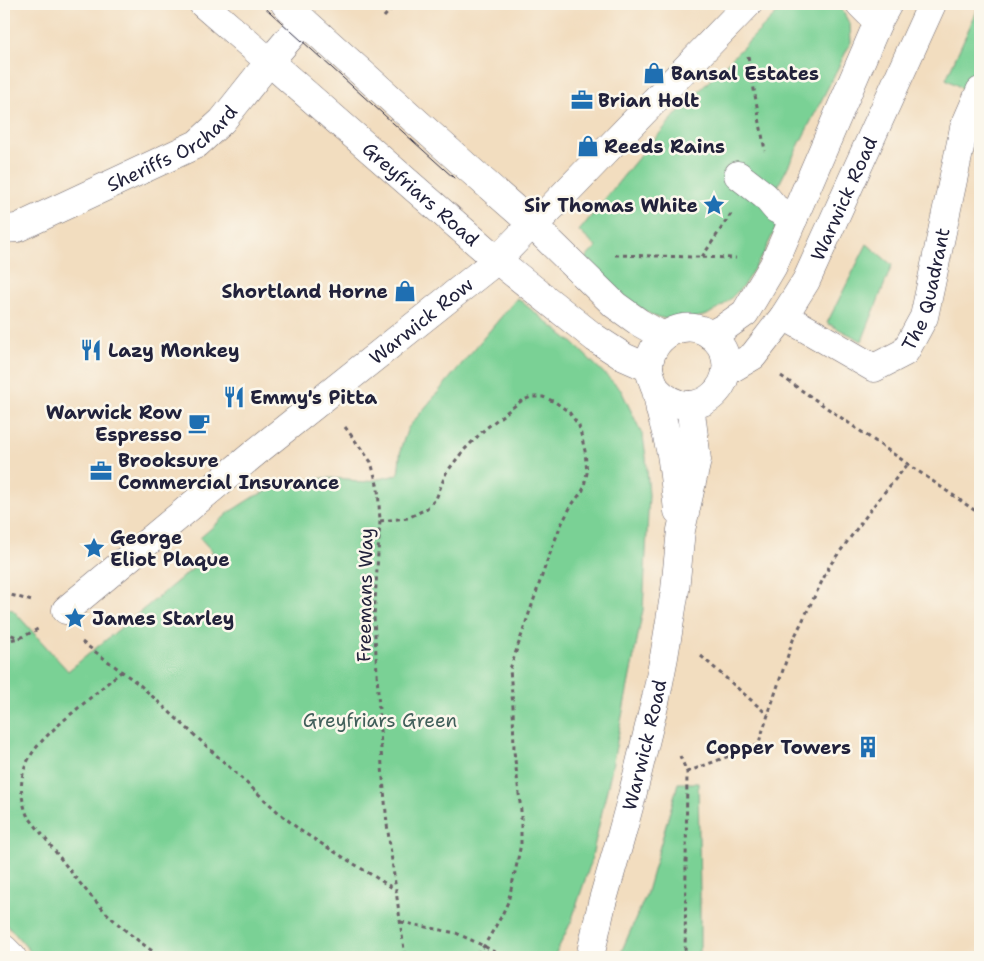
<svg xmlns="http://www.w3.org/2000/svg" width="984" height="961" font-family="'Shantell Sans',sans-serif">
<rect width="100%" height="100%" fill="#fbf7ec"/>
<filter id="ink" filterUnits="userSpaceOnUse"><feTurbulence type="fractalNoise" baseFrequency=".02" numOctaves="2"/><feDisplacementMap in="SourceGraphic" scale="10" xChannelSelector="R" yChannelSelector="G"/><feConvolveMatrix kernelMatrix="1 2 1 2 8 2 1 2 1" color-interpolation-filters="sRGB"/></filter>
<filter id="wash" filterUnits="userSpaceOnUse"><feTurbulence type="fractalNoise" baseFrequency=".0096" numOctaves="4" result="noise"/><feDisplacementMap in="SourceGraphic" scale="20" xChannelSelector="R" yChannelSelector="G"/><feGaussianBlur stdDeviation="1.12" result="paint"/><feColorMatrix in="noise" values="0 0 0 0 0 0 0 0 0 0 0 0 0 0 0 0 0 1.4 0 .05"/><feComposite in="paint" operator="in"/></filter>
<g filter="url(#wash)">
<rect width="100%" height="100%" fill="#f2ddbf"/>
<!-- green -->
<path fill="#7ad195" stroke="#4e7a68" d="M 786,4 L 839,4 L 850,25 L 851,42 L 770,202 L 781,217 L 764,253 L 743,286 L 725,304 L 707,315 L 690,319 L 671,320 L 653,316 L 578,266 L 596,247 L 579,231 L 634,163 L 679,111 Z
M 980,4 L 980,57 L 965,90 L 946,79 Z
M 867,244 L 892,265 L 862,341 L 827,323 Z
M 517,298 L 573,343 L 621,390 L 643,436 L 646,457 L 649,495 L 643,610 L 611,772 L 590,865 L 571,922 L 554,957 L 35,957 L 4,921 L 4,607 L 13,610 L 68,671 L 213,552 L 200,538 L 231,511 L 253,497 L 278,487 L 298,481 L 325,478 L 349,479 L 359,483 L 398,475 L 401,447 L 408,428 Z
M 678,783 L 698,783 L 700,894 L 700,957 L 619,957 L 646,895 Z"/>
</g>
<g filter="url(#ink)">
<g fill="none" stroke-linecap="round" stroke-linejoin="round">
<!-- minor casing -->
<g stroke="#6b6369" stroke-width="29">
<g id="minor">
<path id="s1" d="M 203,4 L 497,260 L 595,338 L 624,357 L 649,368"/>
<path d="M 285,4 L 466,166 L 532,224 L 615,305 L 640,323 L 663,336"/>
<path d="M 860,4 L 878,22"/>
<path d="M 738,175 L 765,196 L 776,209 L 794,218"/>
<path id="s2" d="M 4,229 L 17,228 L 197,144 L 222,121 L 269,62 L 304,21"/>
<path id="s3" d="M 784,316 L 874,368 L 905,352 L 924,317 L 964,128 L 980,91"/>
<path id="s4" d="M 66,610 L 256,452 L 497,260 L 532,224 L 545,214 L 748,4"/>
</g>
</g>
<!-- major casing -->
<g stroke="#6b6369" stroke-width="29">
<g id="major">
<path d="M 710,335 L 725,327 L 745,313 L 773,266 L 878,22 L 888,4"/>
<path id="s5" d="M 726,372 L 753,356 L 784,316 L 806,281 L 932,4"/>
<path d="M 656,389 C 697,433 749,376 716,340 C 692,314 651,332 649,366 C 649,375 654,382 656,391 C 658,397 659,404 660,410 C 664,425 668,439 671,454 C 674,473 676,492 678,511"/>
<path id="s6" d="M 590,957 L 602,903 L 620,840 L 632,796 L 656,698 L 664,657 L 675,590 L 681,530 L 697,460 L 690,405"/>
</g>
</g>
<!-- highway casing -->
<g stroke="#6b6369" stroke-width="29">
<path id="highway" d="M 4,949 L 12,957"/>
</g>
<!-- path -->
<path stroke="#6b6369" stroke-width="3" stroke-dasharray="4 4" stroke-linecap="butt" d="M 384,17 L 395,4
M 748,56 L 765,151
M 615,255 L 736,258
M 702,257 L 731,214
M 781,376 L 980,514
M 345,427 L 371,462 L 378,488 L 380,521 L 374,617 L 382,767 L 387,824 L 405,957
M 380,521 L 408,518 L 426,509 L 436,499 L 446,473 L 463,451 L 485,429 L 521,401 L 531,397 L 543,397 L 555,402 L 569,412 L 579,426 L 585,451 L 587,473 L 583,490 L 571,506 L 560,527 L 546,564 L 510,669 L 513,707 L 514,751 L 521,811 L 521,844 L 516,868 L 508,902 L 501,917 L 484,946 L 474,957
M 4,593 L 32,601
M 4,632 L 19,638
M 4,641 L 20,638 L 38,629
M 82,642 L 140,685 L 277,811 L 301,831 L 396,890
M 701,656 L 768,715
M 122,671 C 105,685 88,700 71,714 C 38,743 9,766 27,815 C 51,845 73,877 99,905 C 117,925 139,942 161,957
M 680,756 L 687,772 L 685,957
M 687,772 L 758,745 L 793,640 L 830,565 L 878,500 L 908,464
M 401,922 L 456,933 L 484,946 L 503,957"/>
<!-- minor -->
<use href="#minor" stroke="#fff" stroke-width="28"/>
<!-- major -->
<use href="#major" stroke="#fff" stroke-width="28"/>
<!-- highway -->
<use href="#highway" stroke="#fff" stroke-width="28"/>
<!-- tram -->
<path stroke="#22223b" stroke-width="1" d="M 261,4 L 454,178"/>
</g>
</g>
<!-- icons -->
<defs>
<g id="shop-bare" transform="scale(1.725)"><path d="M-5-2.5h2.3a2.7 3.5 0 0 1 5.4 0H5L5.5 6h-11ZM-1.5-2.5h3a1.5 2.3 0 0 0-3 0Z" fill="#1f6fb2" stroke="#fbf7ec" stroke-width="2.5" paint-order="stroke"/></g>
<g id="office-bare" transform="scale(1.725)"><path d="M-6-3h4V-5.5h4V-3h4V5H-6ZM-1-4.5V-3h2v-1.5ZM-6 0V1H6V0Z" fill="#1f6fb2" stroke="#fbf7ec" stroke-width="2.5" paint-order="stroke"/></g>
<g id="sight-bare" transform="scale(1.725)"><path d="M0-6L1.8-2.2L6-1.7L2.9 1.2L3.7 5.4L0 3.3L-3.7 5.4L-2.9 1.2L-6-1.7L-1.8-2.2Z" fill="#1f6fb2" stroke="#fbf7ec" stroke-width="2.5" paint-order="stroke"/></g>
<g id="restaurant-bare" transform="scale(1.725)"><path d="M-5-6h1v4h1v-4h1v4h1v-4h1v5L-1.5 .5V6h-2V.5L-5-1ZM5-6V6H3V1.5H1.5Q1.5-4 5-6Z" fill="#1f6fb2" stroke="#fbf7ec" stroke-width="2.5" paint-order="stroke"/></g>
<g id="cafe-bare" transform="scale(1.725)"><path d="M-5.5-4.5H6V0H3Q3 3.5 0 3.5H-2.5Q-5.5 3.5-5.5 0ZM3-3.2v2h1.7v-2ZM-6 4.5H4V6H-6Z" fill="#1f6fb2" stroke="#fbf7ec" stroke-width="2.5" paint-order="stroke"/></g>
<g id="building-bare" transform="scale(1.725)"><path d="M-4-6H4V6H1V3H-1V6H-4ZM-2.5-4.3h1.7v1.8h-1.7ZM.8-4.3h1.7v1.8H.8ZM-2.5-1h1.7V.8h-1.7ZM.8-1h1.7V.8H.8Z" fill="#1f6fb2" stroke="#fbf7ec" stroke-width="2.5" paint-order="stroke"/></g>
</defs>
<g fill-rule="evenodd">
<use href="#shop-bare" x="654" y="73"/>
<use href="#office-bare" x="582" y="100"/>
<use href="#shop-bare" x="588" y="146"/>
<use href="#sight-bare" x="714" y="205"/>
<use href="#shop-bare" x="405" y="291"/>
<use href="#restaurant-bare" x="91" y="350"/>
<use href="#restaurant-bare" x="234" y="397"/>
<use href="#cafe-bare" x="199" y="423"/>
<use href="#office-bare" x="101" y="471"/>
<use href="#sight-bare" x="94" y="548"/>
<use href="#sight-bare" x="75" y="618"/>
<use href="#building-bare" x="868" y="747"/>
</g>
<g text-anchor="middle" dominant-baseline="central" stroke-width="5" stroke-linejoin="round" paint-order="stroke">
<!-- poi labels -->
<g font-size="19" font-weight="bold" fill="#22223b" stroke="#fbf7ec" text-anchor="start">
<text x="671" y="73">Bansal Estates</text>
<text x="598" y="100">Brian Holt</text>
<text x="604" y="146">Reeds Rains</text>
<text x="698" y="205" text-anchor="end">Sir Thomas White</text>
<text x="388" y="291" text-anchor="end">Shortland Horne</text>
<text x="108" y="350">Lazy Monkey</text>
<text x="250" y="397">Emmy's Pitta</text>
<text x="182" y="412" text-anchor="end">Warwick Row<tspan x="182" dy="22">Espresso</tspan></text>
<text x="118" y="460">Brooksure<tspan x="118" dy="22">Commercial Insurance</tspan></text>
<text x="110" y="537">George<tspan x="110" dy="22">Eliot Plaque</tspan></text>
<text x="92" y="618">James Starley</text>
<text x="851" y="747" text-anchor="end">Copper Towers</text>
</g>
<!-- street labels -->
<g font-size="19" fill="#22223b" stroke="#fbf7ec">
<text stroke="none"><textPath href="#s2" startOffset="188">Sheriffs Orchard</textPath></text>
<text stroke="none"><textPath href="#s1" startOffset="289">Greyfriars Road</textPath></text>
<text stroke="none"><textPath href="#s5" startOffset="214">Warwick Road</textPath></text>
<text stroke="none"><textPath href="#s3" startOffset="206">The Quadrant</textPath></text>
<text stroke="none"><textPath href="#s4" startOffset="458">Warwick Row</textPath></text>
<text transform="translate(365 595) rotate(-89)">Freemans Way</text>
<text stroke="none"><textPath href="#s6" startOffset="219">Warwick Road</textPath></text>
</g>
<!-- park labels -->
<g font-size="19" fill="#415f5a" stroke="#fbf7ec">
<text x="380" y="720">Greyfriars Green</text>
</g>
</g>
<!-- margin -->
<rect width="984" height="961" fill="none" stroke="#fbf7ec" stroke-width="20"/>
</svg>
